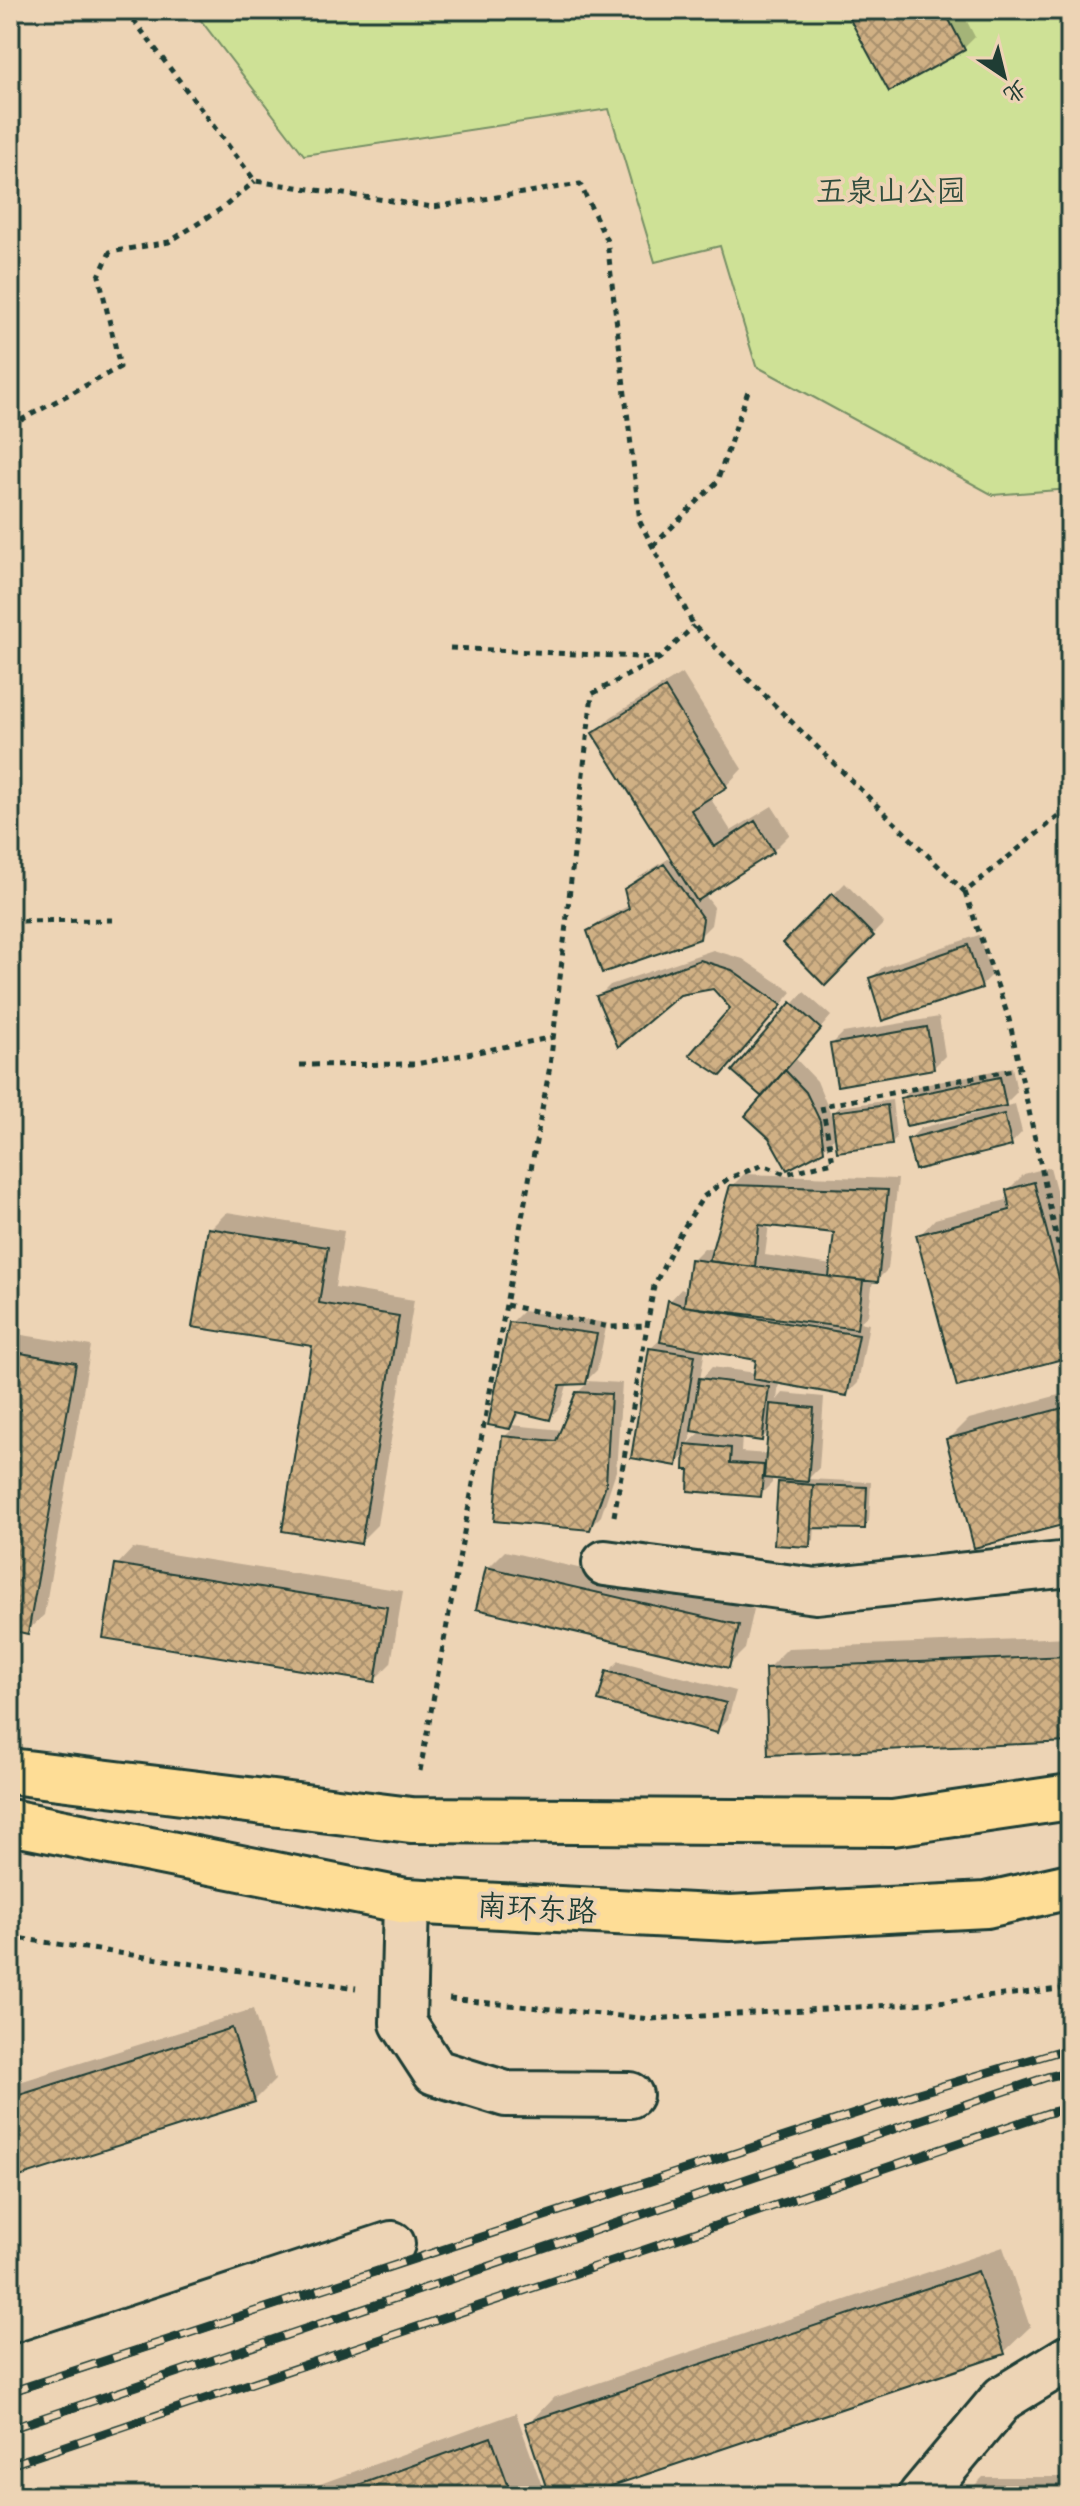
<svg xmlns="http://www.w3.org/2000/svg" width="1080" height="2506" font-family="Itim,'LXGW WenKai TC',sans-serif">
<defs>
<pattern id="building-cross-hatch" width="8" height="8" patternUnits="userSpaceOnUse" patternTransform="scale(2)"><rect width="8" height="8" fill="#d0b084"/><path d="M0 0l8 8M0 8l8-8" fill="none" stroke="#a8906d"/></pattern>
</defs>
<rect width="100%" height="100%" fill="#edd4b5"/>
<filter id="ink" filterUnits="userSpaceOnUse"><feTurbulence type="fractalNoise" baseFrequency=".0125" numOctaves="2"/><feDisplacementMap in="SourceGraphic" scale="16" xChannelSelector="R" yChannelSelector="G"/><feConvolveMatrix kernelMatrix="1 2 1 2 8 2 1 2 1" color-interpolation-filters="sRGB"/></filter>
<g filter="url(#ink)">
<!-- park -->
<path fill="#cee196" stroke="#768f65" stroke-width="2" d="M 193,10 L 1070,10 L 1070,489 L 993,495 L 756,366 L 720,246 L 655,262 L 609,109 L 304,155 Z"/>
<!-- shadow -->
<path fill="#0003" fill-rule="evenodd" d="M 847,10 L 961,10 L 975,37 L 964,48 Z
M 682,673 L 742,769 L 726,786 L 709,796 L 731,831 L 772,806 L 790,834 L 773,851 L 704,894 L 714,907 L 711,925 L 699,937 L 589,932 L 601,920 L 630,905 L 626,890 L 638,878 L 671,857 L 594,734 L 611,717 Z
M 845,883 L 884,923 L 825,983 L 786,943 Z
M 979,935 L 992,975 L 981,986 L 871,978 L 883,967 Z
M 713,950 L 743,959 L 792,992 L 733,1062 L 733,1008 L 713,987 L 598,997 L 610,985 Z
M 804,992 L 831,1016 L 795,1058 L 817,1081 L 831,1115 L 839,1107 L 892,1100 L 896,1138 L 891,1143 L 837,1135 L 822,1149 L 735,1070 Z
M 939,1017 L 945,1056 L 934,1067 L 832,1044 L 843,1033 Z
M 1012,1067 L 1017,1092 L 1002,1107 L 1015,1104 L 1022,1132 L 1011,1144 L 909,1139 L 921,1128 L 984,1112 L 983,1108 L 902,1098 L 914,1087 Z
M 1050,1167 L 1070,1243 L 1070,1355 L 919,1236 L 935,1219 L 1010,1199 L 1008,1190 L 1024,1174 Z
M 744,1174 L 898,1179 L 888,1269 L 877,1280 L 873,1280 L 868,1315 L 860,1322 L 869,1324 L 858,1383 L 847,1394 L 779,1382 L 777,1400 L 783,1393 L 824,1397 L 819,1468 L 808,1479 L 871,1482 L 869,1521 L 864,1527 L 815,1526 L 814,1540 L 809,1545 L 780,1483 L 785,1478 L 772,1477 L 772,1483 L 760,1495 L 692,1468 L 687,1453 L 676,1463 L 650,1349 L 663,1337 L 670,1301 L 681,1289 L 688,1292 L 692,1260 L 704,1248 L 714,1249 L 732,1186 ZM 769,1224 L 836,1231 L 832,1265 L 765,1255 ZM 705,1349 L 759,1359 L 756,1373 L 712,1367 L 700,1380 ZM 692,1429 L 702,1431 L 689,1443 ZM 770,1431 L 768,1454 L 741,1452 L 742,1436 L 762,1438 Z
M 227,1212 L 344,1231 L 335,1287 L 414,1300 L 377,1525 L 360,1542 L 314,1344 L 210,1229 Z
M 523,1311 L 607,1323 L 597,1370 L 586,1381 L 622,1383 L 616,1471 L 601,1516 L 589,1528 L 504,1437 L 514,1428 L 490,1423 L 511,1323 ZM 568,1382 L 589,1382 L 577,1393 L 563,1430 L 511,1425 L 522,1411 L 549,1418 L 561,1406 Z
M 10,1333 L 91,1346 L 44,1615 L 27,1631 L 10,1628 Z
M 1070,1392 L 1070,1521 L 948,1440 L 969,1419 Z
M 133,1548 L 403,1591 L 391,1663 L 374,1680 L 117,1565 Z
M 505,1551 L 754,1609 L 745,1649 L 728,1666 L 488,1568 Z
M 1070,1637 L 1070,1740 L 767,1669 L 788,1648 Z
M 619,1661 L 736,1691 L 728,1719 L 717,1731 L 608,1672 Z
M 253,2009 L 275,2080 L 254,2101 L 10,2178 L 10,2085 Z
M 1003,2247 L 1030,2327 L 1004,2352 L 576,2496 L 552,2496 L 528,2424 L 553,2398 Z
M 516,2413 L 542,2486 L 532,2496 L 287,2496 Z
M 983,2477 L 1070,2477 L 1070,2496 L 964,2496 Z"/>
<!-- building -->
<path fill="url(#building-cross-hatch)" stroke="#1f3d34" stroke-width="2" d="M 845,10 L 944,10 L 965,50 L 889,92 Z
M 665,688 L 727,787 L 691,810 L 714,847 L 755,821 L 774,852 L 697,901 L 592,733 Z
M 664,864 L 703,919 L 700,939 L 602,973 L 587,931 L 629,909 L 624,889 Z
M 832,893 L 874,936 L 825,986 L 783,943 Z
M 968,945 L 982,988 L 882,1021 L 869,978 Z
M 700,960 L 732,970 L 782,1005 L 721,1076 L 689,1055 L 730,1008 L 713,989 L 680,995 L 618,1047 L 596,996 Z
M 791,1002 L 821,1029 L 762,1097 L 732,1071 Z
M 927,1027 L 934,1069 L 837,1086 L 830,1044 Z
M 785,1070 L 806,1092 L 820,1121 L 824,1151 L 787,1170 L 769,1138 L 745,1116 Z
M 1000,1077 L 1006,1106 L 906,1126 L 900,1098 Z
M 887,1105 L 892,1145 L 837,1152 L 832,1112 Z
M 1004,1114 L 1012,1146 L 915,1170 L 907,1139 Z
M 1034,1182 L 1070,1321 L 1070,1357 L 957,1387 L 916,1235 L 1010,1210 L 1006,1190 Z
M 730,1185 L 888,1190 L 878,1282 L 829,1277 L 834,1233 L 759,1225 L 755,1267 L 709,1261 Z
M 208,1228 L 328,1247 L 319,1303 L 399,1316 L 361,1544 L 282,1531 L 312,1346 L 192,1327 Z
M 690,1259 L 863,1281 L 857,1329 L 684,1306 Z
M 668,1300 L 684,1306 L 859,1335 L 847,1396 L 753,1379 L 756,1360 L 660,1342 Z
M 509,1322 L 597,1334 L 586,1384 L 560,1385 L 550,1420 L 517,1412 L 510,1429 L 488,1425 Z
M 649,1348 L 695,1355 L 677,1466 L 631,1458 Z
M 10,1351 L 76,1363 L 28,1634 L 10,1630 Z
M 699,1378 L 769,1387 L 762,1441 L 691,1431 Z
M 576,1392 L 611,1394 L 606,1484 L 590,1530 L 494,1521 L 502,1436 L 556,1441 Z
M 770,1404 L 814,1408 L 808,1482 L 764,1478 Z
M 1070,1406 L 1070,1523 L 974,1548 L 946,1439 Z
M 685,1444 L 731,1448 L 730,1463 L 764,1465 L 761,1497 L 688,1491 L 689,1470 L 684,1470 Z
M 778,1482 L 813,1485 L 810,1547 L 774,1545 Z
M 813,1485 L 867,1487 L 865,1529 L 811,1528 Z
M 115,1564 L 387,1607 L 375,1682 L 103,1638 Z
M 486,1567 L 739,1625 L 729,1668 L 476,1609 Z
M 1070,1656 L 1070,1742 L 768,1755 L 765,1668 Z
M 606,1671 L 726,1703 L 717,1733 L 598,1701 Z
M 232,2028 L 255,2102 L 10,2180 L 10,2098 Z
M 978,2271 L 1005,2354 L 582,2496 L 549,2496 L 525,2423 Z
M 491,2437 L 512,2496 L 328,2496 Z"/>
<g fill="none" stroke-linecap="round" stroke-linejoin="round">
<!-- minor casing -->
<g stroke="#1f3d34" stroke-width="50">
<path id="minor" d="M 605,1563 L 816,1591 L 1070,1564
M 406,1901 L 403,2023 L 435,2072 L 506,2094 L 630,2095
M 10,2370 L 392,2244
M 921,2496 L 1003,2398 L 1070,2357"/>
</g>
<!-- highway casing -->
<g stroke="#1f3d34" stroke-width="50">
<path id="highway" d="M 10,1771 L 411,1820 L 893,1823 L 1070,1797
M 10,1822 L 406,1901 L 730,1918 L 986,1905 L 1070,1886"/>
</g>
<!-- path -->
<path stroke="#1f3d34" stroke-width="5" stroke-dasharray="6 6" stroke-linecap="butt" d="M 126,10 L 255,181 L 433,207 L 580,184 L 607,241 L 640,522 L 694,626 L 965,892 L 1070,807
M 10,426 L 120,367 L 99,276 L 110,252 L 169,242 L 224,207 L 255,181
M 653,546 L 717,482 L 749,388
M 450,648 L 659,658
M 965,892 L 1009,1019 L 1064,1272
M 10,921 L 113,920
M 300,1065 L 416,1064 L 554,1037
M 506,1305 L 609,1327 L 647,1326
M 614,1516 L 654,1286 L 678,1237 L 703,1197 L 729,1178 L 763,1165 L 785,1174 L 833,1162 L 822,1106 L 1019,1069
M 420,1771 L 550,1066 L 592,694 L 660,658 L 694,626
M 10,1937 L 356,1988
M 449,1999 L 650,2019 L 928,2003 L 1070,1988"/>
<!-- minor -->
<use href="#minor" stroke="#edd4b5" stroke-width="44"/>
<!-- highway -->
<use href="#highway" stroke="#fedd96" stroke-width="44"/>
<!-- rail casing -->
<g stroke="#1f3d34" stroke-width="9">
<path id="rail" d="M 10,2392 L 915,2094 L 1070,2048
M 10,2429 L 1047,2077 L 1070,2072
M 10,2465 L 1048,2113 L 1070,2108"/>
</g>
<!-- rail -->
<use href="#rail" stroke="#edd4b5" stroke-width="6" stroke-dasharray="18" stroke-linecap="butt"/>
</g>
</g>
<g text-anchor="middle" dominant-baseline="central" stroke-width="8" stroke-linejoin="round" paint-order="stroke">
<!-- park labels -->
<g font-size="30" fill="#304d3e" stroke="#edd4b5">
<text x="891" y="190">五泉山公园</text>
</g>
<!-- street labels -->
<g font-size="30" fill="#1f3d34" stroke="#edd4b5">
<text transform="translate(537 1908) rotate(3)">南环东路</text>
</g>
</g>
<!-- margin -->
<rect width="1080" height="2506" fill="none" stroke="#edd4b5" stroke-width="40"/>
<rect x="20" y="20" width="1040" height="2466" fill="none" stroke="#1f3d34" stroke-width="3" filter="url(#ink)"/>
<!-- north arrow -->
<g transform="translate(1004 76) rotate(145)" stroke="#edd4b5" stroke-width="6" paint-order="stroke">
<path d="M0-6L14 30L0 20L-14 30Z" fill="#1f3d34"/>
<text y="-12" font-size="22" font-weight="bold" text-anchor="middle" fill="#1f3d34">北</text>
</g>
</svg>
